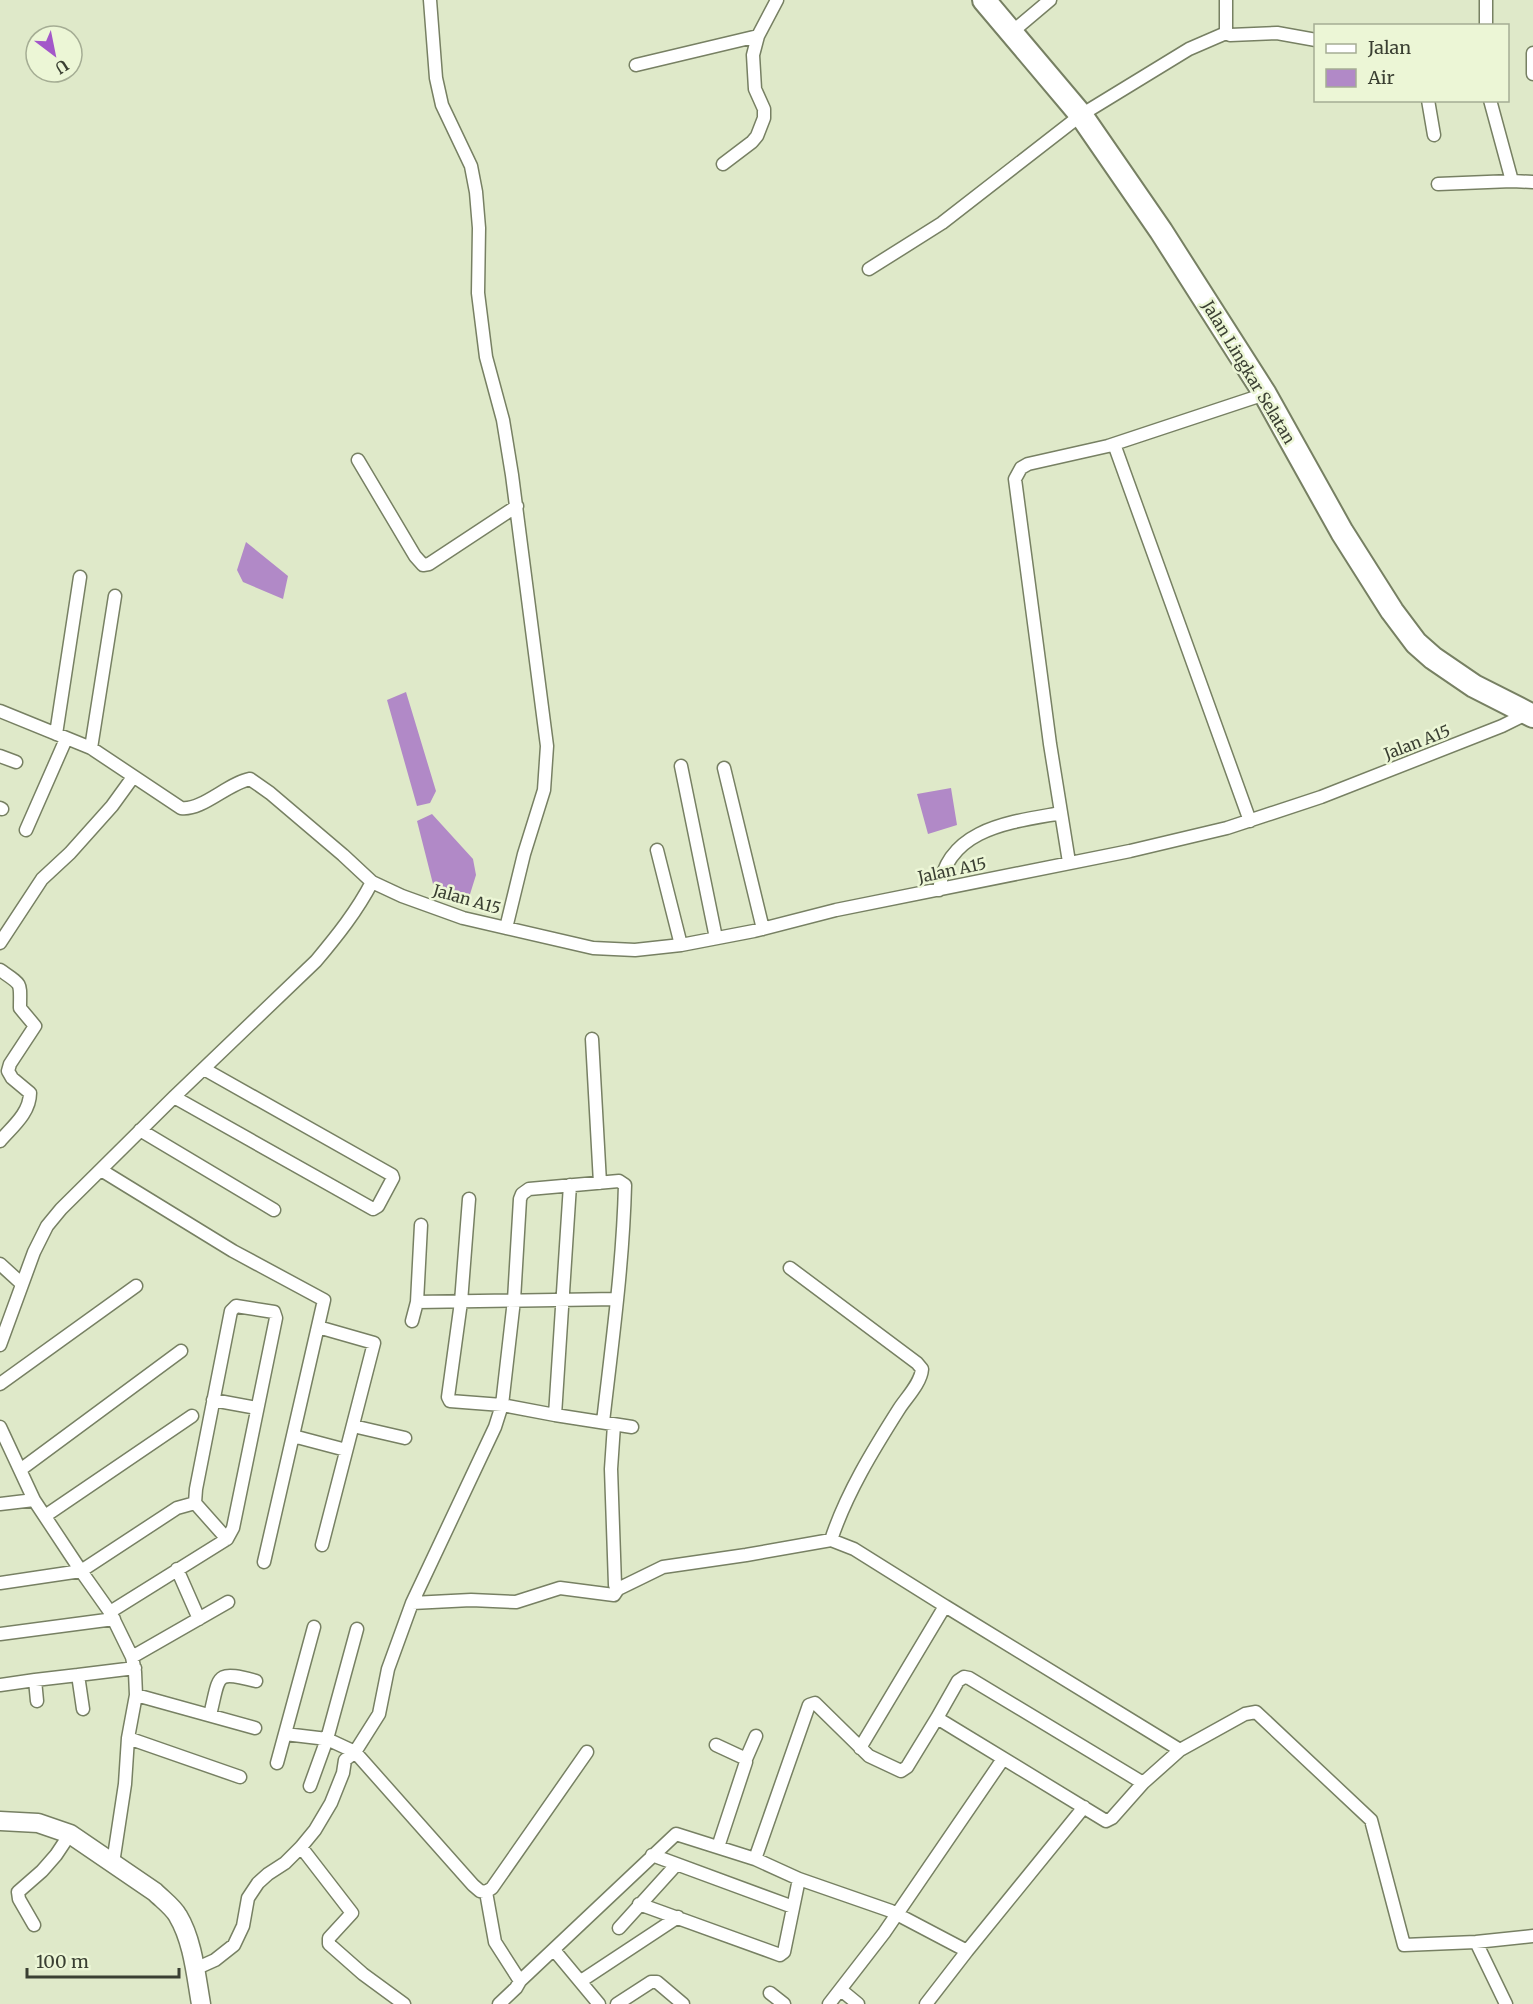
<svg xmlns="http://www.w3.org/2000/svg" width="1533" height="2004" font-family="Merriweather,serif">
<rect width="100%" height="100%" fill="#dfe9c9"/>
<!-- water -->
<path fill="#b189c7" d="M 246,542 L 288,576 L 283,599 L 243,582 L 237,570 Z
M 406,692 L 436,791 L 430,803 L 417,806 L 387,700 Z
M 951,788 L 957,825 L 928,834 L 917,794 Z
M 432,814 L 473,859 L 476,875 L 466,907 L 433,884 L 417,821 Z"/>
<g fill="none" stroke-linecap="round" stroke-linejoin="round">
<!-- street casing -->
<g stroke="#778063" stroke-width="15">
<path id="street" d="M 430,0 L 436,78 L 442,105 L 471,166 L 476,192 L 479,228 L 478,293 L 486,357 L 503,420 L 512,475 L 547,746 L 544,790 L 524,854 L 506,928
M 1226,0 L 1226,33
M 1486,26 L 1486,0
M 1012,32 L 1050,0
M 1533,53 L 1533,74
M 636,65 L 758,36
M 1428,100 L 1434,135
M 1490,100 L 1512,181
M 723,164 L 752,142 L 757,136 L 764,118 L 764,109 L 755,89 L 753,55 L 758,36 L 777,0
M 1438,184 L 1512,181 L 1533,182
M 869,269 L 942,223 L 1081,115 L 1189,49 L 1226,33 L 1230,35 L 1277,33 L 1316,40
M 1114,444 L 1250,821
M 358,460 L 415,556 L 423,565 L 429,564 L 517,506
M 0,711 L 91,748 L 181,808 C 202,811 228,783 250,779 L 270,793 L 343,855 L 372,882 L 402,896 L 463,918 L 593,948 L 635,950 L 681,945 L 754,931 L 836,910 L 1130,851 L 1227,828 L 1321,797 L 1502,726 L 1528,713
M 56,734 L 80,577
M 91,748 L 115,596
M 0,756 L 16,762
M 681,766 L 716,938
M 724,768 L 763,929
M 0,808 L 2,809
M 26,830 L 66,739
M 657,850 L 681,945
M 1069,862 L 1050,744 L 1015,479 L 1021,468 L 1028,464 L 1108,446 L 1265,394
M 939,890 C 947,828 1011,822 1061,813
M 0,943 L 42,879 L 70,853 L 112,806 L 133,777
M 0,970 C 23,986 20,981 20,1008 L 35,1026 L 10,1064 L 8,1071 L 12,1078 L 30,1093 C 30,1113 12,1127 0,1141
M 592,1039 L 600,1183
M 174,1097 L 373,1209 L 378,1206 L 393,1178 L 392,1175 L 204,1069
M 140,1130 L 274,1210
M 101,1170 L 233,1251 L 324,1300 L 264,1562
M 469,1199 L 461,1302 L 448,1397 L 450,1401 L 502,1405 L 555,1415 L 632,1427
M 0,1264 L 22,1284
M 790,1268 L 917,1363 L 922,1369 C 921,1383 906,1398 899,1409 C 873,1450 846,1494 831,1540
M 417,1302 L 617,1299
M 412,1321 L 417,1302 L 421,1225
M 318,1327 L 374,1343 L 322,1545
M 0,1345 L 34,1252 L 47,1226 L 61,1209 L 174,1097 L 316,961 C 337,936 357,911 372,882
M 0,1384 L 136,1286
M 213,1400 L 257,1408
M 555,1415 L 570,1185
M 353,1426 L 405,1438
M 0,1427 L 34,1500 L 81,1571 L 110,1612 L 132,1657 L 135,1672 L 136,1695 L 128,1738 L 125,1784 L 113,1863
M 293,1436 L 346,1450
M 20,1470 L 181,1351
M 195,1503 L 227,1539
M 0,1504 L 34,1500
M 45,1516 L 192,1416
M 177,1569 L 199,1619
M 0,1583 L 81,1571 L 177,1508 L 195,1503 L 196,1489 L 231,1311 L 236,1306 L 274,1312 L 276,1318 L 233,1528 L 227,1539 L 110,1612
M 618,1589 L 663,1567 L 746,1555 L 831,1540 L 854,1549 L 945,1606
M 412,1603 L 471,1600 L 516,1602 L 560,1588 L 614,1595 L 618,1589 L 615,1585 L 611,1469 L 614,1425
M 0,1634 L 114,1619
M 132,1657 L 228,1602
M 0,1685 L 35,1680
M 136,1695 L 255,1728
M 37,1701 L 35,1680 L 78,1675
M 83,1709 L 78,1675 L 135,1668
M 210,1715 C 220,1675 214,1670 256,1681
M 937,1718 L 1106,1821 L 1112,1818 L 1143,1783
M 285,1734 L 327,1739 L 355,1752 L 473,1885 L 480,1891 L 486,1892
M 128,1738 L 240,1777
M 716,1745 L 744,1758 L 746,1762 L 718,1847
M 860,1748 L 945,1606 L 1180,1750
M 746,1759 L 756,1736
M 277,1763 L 314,1627
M 310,1786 L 327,1739 L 357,1629
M 301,1847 L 352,1913 L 329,1938 L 329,1944 L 363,1974 L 404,2004
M 652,1855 L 793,1907
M 755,1859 L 809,1705 L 815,1703 L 869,1756 L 901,1771 L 907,1767 L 937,1718 L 958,1681 L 964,1677 L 969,1678 L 1143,1783 L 1180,1750 L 1245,1714 L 1256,1712 L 1371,1820 L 1404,1945 L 1476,1942 L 1533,1936
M 486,1892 L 492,1888 L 587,1752
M 486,1892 L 495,1942 L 520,1981 L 516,1988 L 499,2004
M 639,1904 L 780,1955 L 784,1952 L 799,1879
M 34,1925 L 19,1899 L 18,1892 L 42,1871 L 56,1855 L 70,1834
M 619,1928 L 676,1865
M 1476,1942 L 1506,2004
M 554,1950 L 599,2004
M 967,1951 L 1084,1807
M 195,1969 L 215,1960 L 234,1945 L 243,1926 L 248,1898 L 258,1883 L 268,1874 L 285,1863 L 301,1847 L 315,1830 L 331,1803 L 343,1773 L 345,1760 L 355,1752 L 379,1714 L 388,1669 L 412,1603 L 495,1427 L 502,1405 L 514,1300 L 520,1199 L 522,1194 L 529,1189 L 619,1181 L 625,1185 C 623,1265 612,1343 603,1422
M 520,1981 L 676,1834 L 755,1859 L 799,1879 L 891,1911 L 967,1951 L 926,2004
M 581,1981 L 678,1917
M 841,1990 L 858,2004
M 770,1993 L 784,2004
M 617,2004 L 651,1982 L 657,1982 L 683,2004
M 829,2004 L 884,1933 L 1003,1759"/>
</g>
<!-- secondary casing -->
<g stroke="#778063" stroke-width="21">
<path id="secondary" d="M 0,1821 L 38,1823 L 70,1834 L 155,1892 C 163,1900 173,1907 178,1916 C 193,1941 196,1976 201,2004"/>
</g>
<!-- highway casing -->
<g stroke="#778063" stroke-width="26">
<path id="highway" d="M 984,0 L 1081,115 L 1161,231 L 1265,394 L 1342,532 L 1392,611 L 1416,643 L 1433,658 L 1474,686 L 1533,716"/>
</g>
<!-- street -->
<use href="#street" stroke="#fff" stroke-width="12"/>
<!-- secondary -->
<use href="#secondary" stroke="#fff" stroke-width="18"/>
<!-- highway -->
<use href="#highway" stroke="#fff" stroke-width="22"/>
</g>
<g text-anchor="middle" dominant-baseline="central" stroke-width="5" stroke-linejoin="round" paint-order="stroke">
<!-- street labels -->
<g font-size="16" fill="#3a3f32" stroke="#ecf6d6">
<text transform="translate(1249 372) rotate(59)">Jalan Lingkar Selatan</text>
<text transform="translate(1417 742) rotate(-21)">Jalan A15</text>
<text transform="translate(952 870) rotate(-12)">Jalan A15</text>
<text transform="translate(467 899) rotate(16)">Jalan A15</text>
</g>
</g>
<!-- legend -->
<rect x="1314" y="24" width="195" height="78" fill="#ecf6d6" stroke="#a5ad94" stroke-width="1.5"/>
<rect x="1326" y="44" width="30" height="9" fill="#ffffff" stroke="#a5ad94" stroke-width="1.5"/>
<text x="1368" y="54" font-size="18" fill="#3a3f32">Jalan</text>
<rect x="1326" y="69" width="30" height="18" fill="#b189c7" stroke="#a5ad94" stroke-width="1.5"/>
<text x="1368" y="84" font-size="18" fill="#3a3f32">Air</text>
<!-- north arrow -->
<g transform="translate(54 54) rotate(148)"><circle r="28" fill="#ecf6d6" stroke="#a5ad94" stroke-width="1.5"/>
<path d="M0-4.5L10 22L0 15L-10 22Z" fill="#a357c9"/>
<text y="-9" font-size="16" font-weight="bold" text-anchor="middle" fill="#3a3f32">U</text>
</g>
<!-- scale -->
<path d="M27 1968v9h152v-9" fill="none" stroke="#3a3f32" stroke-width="3"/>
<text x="36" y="1968" font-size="18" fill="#3a3f32" stroke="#ecf6d6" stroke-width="4.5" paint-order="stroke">100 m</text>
</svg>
